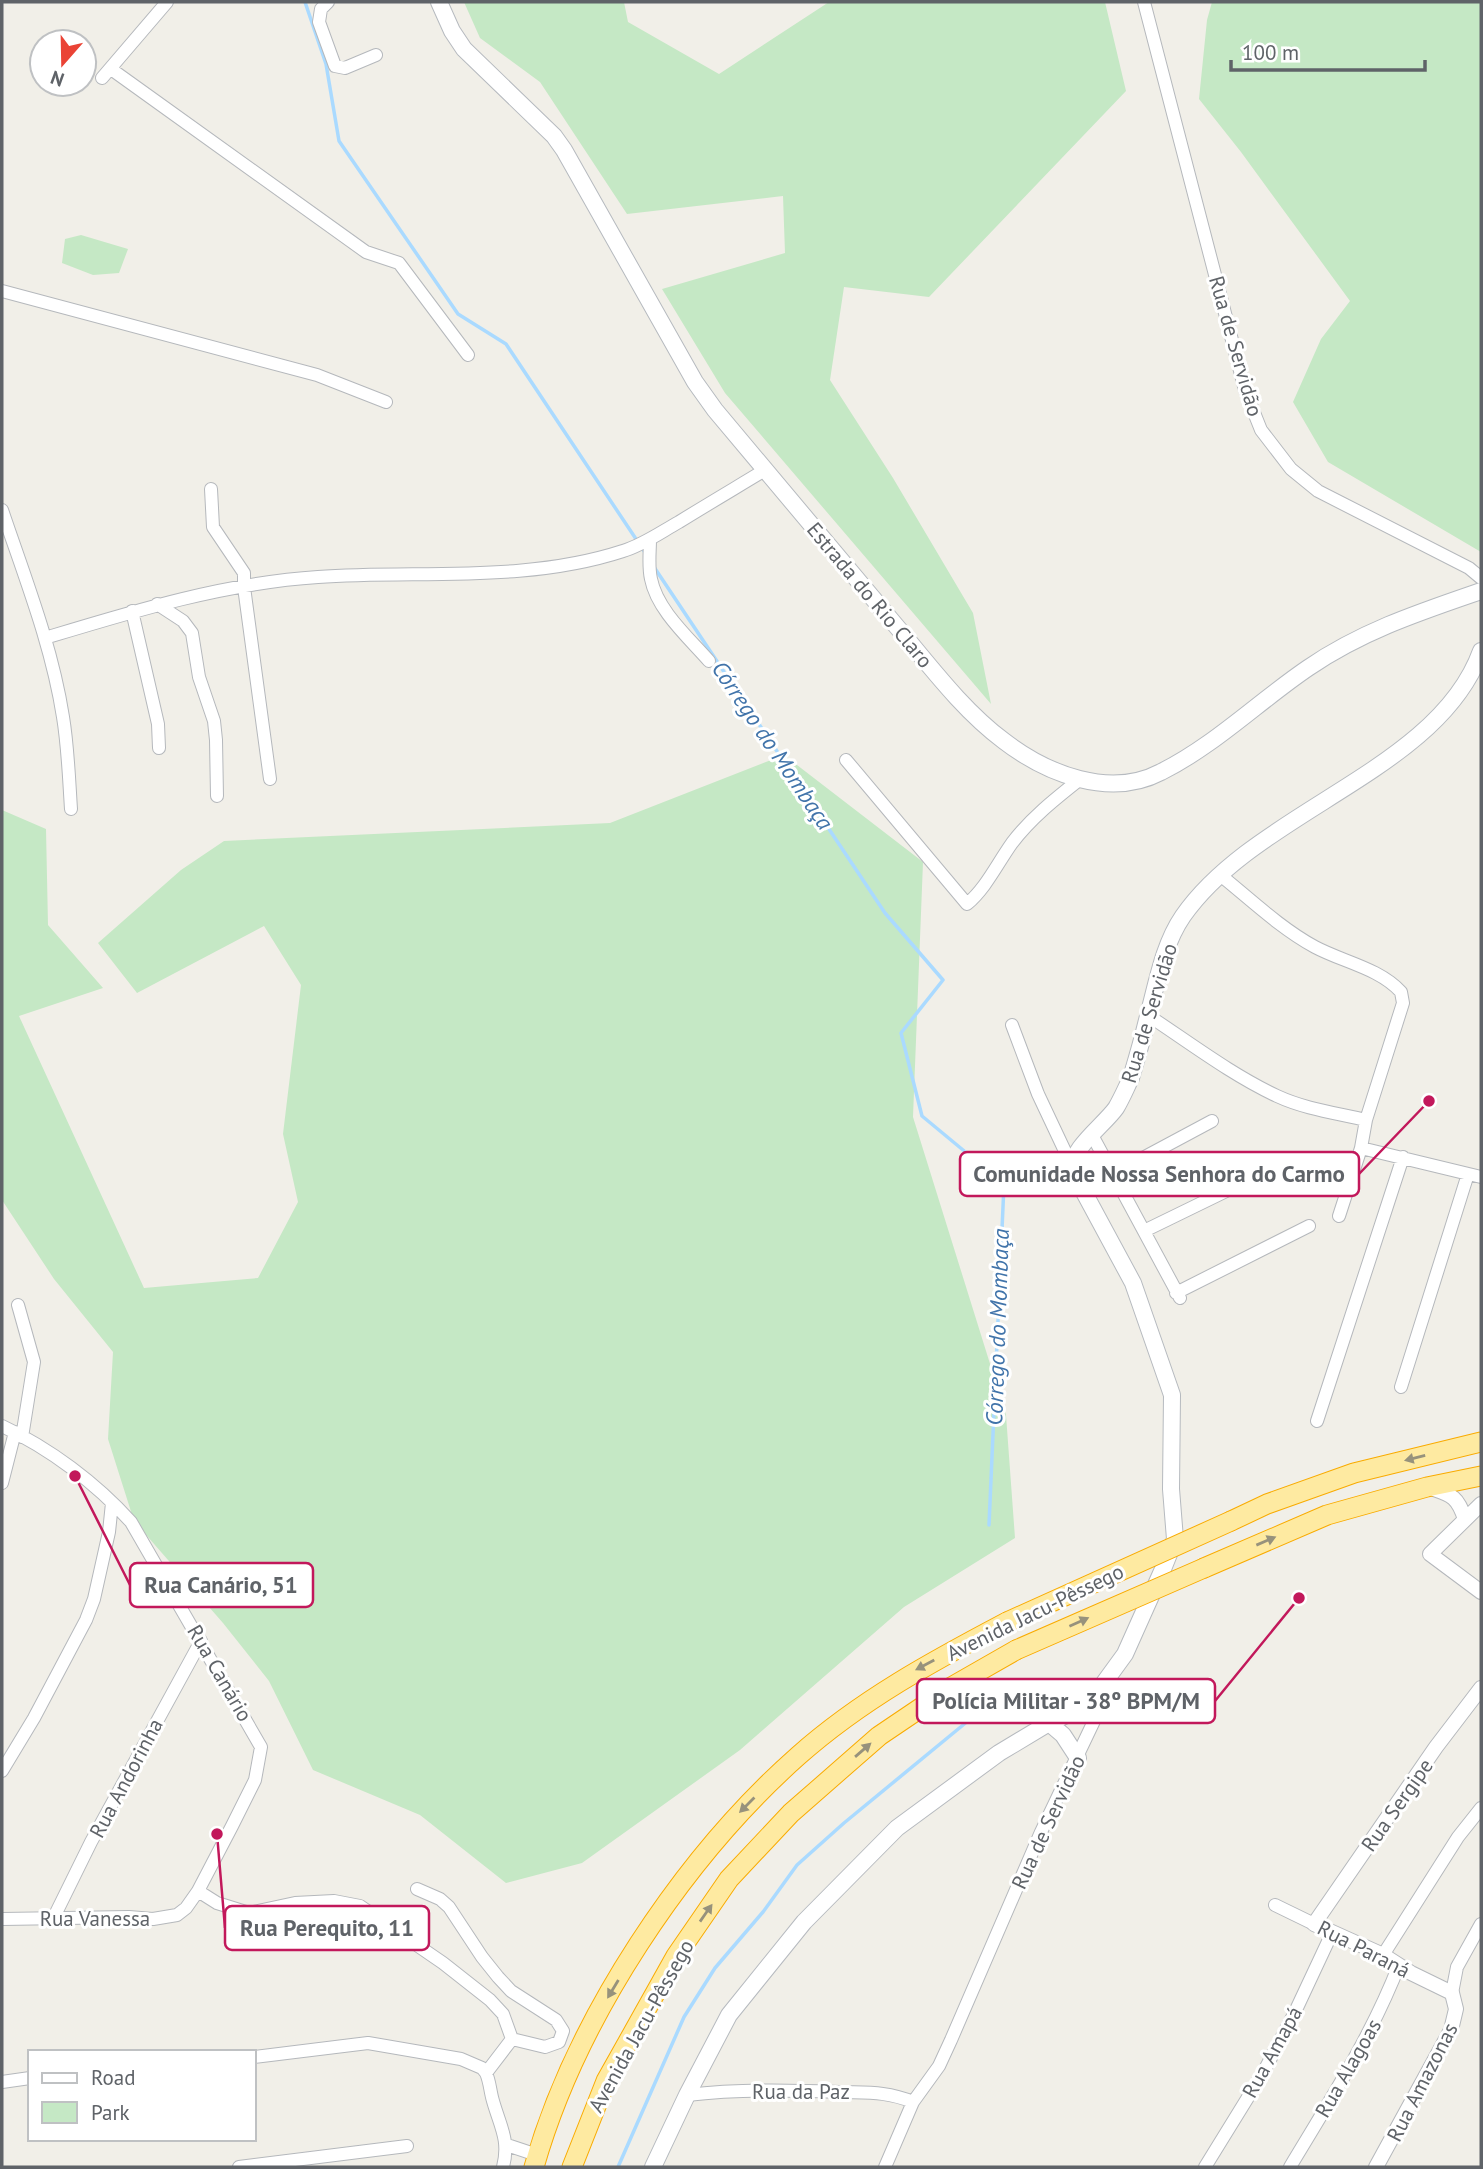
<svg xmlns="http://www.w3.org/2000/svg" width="1483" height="2169" font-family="'PT Sans',sans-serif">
<rect width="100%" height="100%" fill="#f1efe8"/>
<!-- green -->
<path fill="#c5e8c5" d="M 464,2 L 624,2 L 628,22 L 719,74 L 829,2 L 1105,2 L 1126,91 L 929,297 L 844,287 L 830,380 L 893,478 L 973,613 L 991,704 L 725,393 L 662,289 L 785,253 L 783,196 L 627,214 L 540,82 L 480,38 Z
M 1212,2 L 1481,2 L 1481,552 L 1328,462 L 1293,402 L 1321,339 L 1350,301 L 1241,152 L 1199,99 L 1207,20 Z
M 81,235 L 128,249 L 119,273 L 93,275 L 62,263 L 65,239 Z
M 784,755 L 923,862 L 913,1117 L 1006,1415 L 1015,1538 L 904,1607 L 740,1750 L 582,1863 L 506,1883 L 420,1815 L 313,1770 L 269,1681 L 223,1623 L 134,1521 L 108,1439 L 113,1352 L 54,1279 L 2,1200 L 2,810 L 46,829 L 48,925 L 103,988 L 19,1016 L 144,1288 L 258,1278 L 298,1202 L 283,1134 L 301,985 L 264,926 L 137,993 L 98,943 L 181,870 L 224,841 L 610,823 Z"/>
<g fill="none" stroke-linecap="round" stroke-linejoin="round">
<!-- stream -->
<path stroke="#aadaff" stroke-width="3.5" d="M 305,2 L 326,64 L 339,141 L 458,314 L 506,344 L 646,554
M 654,567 L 885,913 L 943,980 L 901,1033 L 922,1116 L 1004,1184 L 989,1525
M 618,2167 L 684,2017 L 715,1968 L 763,1912 L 797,1865 L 844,1823 L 974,1716"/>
<!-- minor casing -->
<g stroke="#b5b8bc" stroke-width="14">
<path id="minor" d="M 328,2 L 321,9 L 319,22 L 335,66 L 345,68 L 376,55
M 1144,2 L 1245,390 L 1261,430 L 1291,469 L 1318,491 L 1469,568 L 1481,578
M 111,69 L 366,252 L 399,263 L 468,355
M 102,78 L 167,2
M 2,291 L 317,375 L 386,402
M 211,489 L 213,527 L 244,573 L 244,587 L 270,779
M 2,510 C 25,578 52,646 63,717 C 68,747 69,779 71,809
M 650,539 C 650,552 648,566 651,579 C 657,610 689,638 709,661
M 157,604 L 183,621 L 192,633 L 199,677 L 214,721 L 216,740 L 217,796
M 132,611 L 158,724 L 159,748
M 45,638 C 134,611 225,583 318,577 C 420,570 525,583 623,551 C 643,545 661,532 679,522 C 708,504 737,487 765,470
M 846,760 L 967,904 C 986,888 997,864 1012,843 C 1031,818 1055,799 1079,780
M 1219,874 C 1249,898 1280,928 1315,947 C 1343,962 1379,968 1401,992 L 1403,1003 L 1366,1120 L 1361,1148 L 1481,1177
M 1149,1016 C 1190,1043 1232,1075 1277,1096 C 1305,1109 1336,1113 1366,1120
M 1012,1025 L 1038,1094 L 1071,1164
M 1092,1135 L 1180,1298
M 1113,1174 L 1212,1121
M 1339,1216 L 1361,1148
M 1144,1231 L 1261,1174
M 1176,1293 L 1309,1226
M 18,1305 L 34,1362 L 22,1437
M 1401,1387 L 1468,1174
M 1317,1421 L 1403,1157
M 2,1426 C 49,1448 96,1483 131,1522 L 261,1747 L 255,1780 L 232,1826 L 198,1891 L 186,1908 L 177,1915 L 153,1919 L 129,1917 L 2,1919
M 2,1483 L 15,1432
M 2,1771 L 34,1718 L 86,1620 L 94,1599 L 109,1532 L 112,1503
M 417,1889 L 440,1899 L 449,1907 L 482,1957 L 498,1977 L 511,1991 L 556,2020 L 563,2031 L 559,2042 L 545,2047 L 512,2039
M 198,1891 L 217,1903 L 249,1913 L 295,1903 L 334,1901 L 360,1906 L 443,1963 L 490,2000 L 503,2014 L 512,2039 L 486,2073
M 1275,1905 L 1314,1924
M 54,1917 L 91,1842 L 201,1641
M 1383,1955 L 1458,1837 L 1481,1808
M 1452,1993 L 1457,1967 L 1481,1924
M 254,2057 L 368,2043 L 461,2059 L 482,2068 L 486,2073 C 490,2082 490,2091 493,2101 C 500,2126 510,2140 503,2167
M 2,2082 L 30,2078
M 687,2095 C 738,2089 788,2090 839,2092 C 867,2093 886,2091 913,2102
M 507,2145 L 537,2155
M 239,2167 L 407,2146
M 885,2167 L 913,2102 L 939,2066 L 951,2040 L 1041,1832 L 1094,1721 L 1099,1706 L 1101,1687
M 1205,2167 L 1263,2073 L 1295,2012 L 1332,1933
M 1290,2167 C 1329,2102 1371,2037 1399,1965"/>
</g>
<!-- tertiary casing -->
<g stroke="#b5b8bc" stroke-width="16">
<path id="tertiary" d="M 1428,1487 C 1451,1495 1457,1495 1465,1519
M 1481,1504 L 1430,1554 L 1481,1592
M 1376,2167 L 1451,2030 L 1456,2009 L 1452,1993 L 1411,1973 L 1383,1955 L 1314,1924 L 1436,1747 L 1481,1688"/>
</g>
<!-- secondary casing -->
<g stroke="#b6babf" stroke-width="18">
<path id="secondary" d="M 439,2 L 452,31 L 464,49 L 554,136 L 564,150 L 695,382 L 715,410 C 774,481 833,551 892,621 C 927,662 961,709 1004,741 C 1047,774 1110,799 1161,772 C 1215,745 1258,702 1308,668 C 1362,631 1420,612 1481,591
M 1049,1723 L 1063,1735 L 1078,1758
M 653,2167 L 687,2095 L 729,2015 L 804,1922 L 897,1828 L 999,1753 L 1049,1723 L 1075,1711 L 1101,1687 L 1125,1654 L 1163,1569 L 1175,1539 L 1171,1489 L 1172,1395 L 1133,1283 L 1072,1170 C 1070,1149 1104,1125 1116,1108 C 1122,1098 1126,1088 1131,1078 C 1137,1058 1143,1037 1148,1016 C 1157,983 1163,945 1183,916 C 1257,810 1438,771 1481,651"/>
</g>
<!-- trunk casing -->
<g stroke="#f9ab00" stroke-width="21">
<path id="trunk" d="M 1231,1521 L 1267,1504 L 1354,1473 L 1481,1442
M 1204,1568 L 1327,1515 L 1427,1487 L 1481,1476
M 534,2167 C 576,2019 683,1858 798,1756 C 861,1700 933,1661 1007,1622
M 572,2167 L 606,2081 L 676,1956 L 729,1879 L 791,1813 L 879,1736 L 953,1686 L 1016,1650"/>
</g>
<!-- minor -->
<use href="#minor" stroke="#fff" stroke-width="12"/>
<!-- tertiary -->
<use href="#tertiary" stroke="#fff" stroke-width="14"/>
<!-- secondary -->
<use href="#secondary" stroke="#fff" stroke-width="16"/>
<!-- trunk -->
<use href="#trunk" stroke="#feeaa1" stroke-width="19"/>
<!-- trunk-bridge casing -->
<g stroke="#f9ab00" stroke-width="21" stroke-linecap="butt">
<path id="trunk-bridge" d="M 1007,1622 L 1231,1521
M 1016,1650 L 1204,1568"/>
</g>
<!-- trunk-bridge -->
<use href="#trunk-bridge" stroke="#feeaa1" stroke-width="19"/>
</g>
<!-- one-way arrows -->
<defs><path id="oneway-solid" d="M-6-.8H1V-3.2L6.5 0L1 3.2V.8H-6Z" transform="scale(1.75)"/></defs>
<g fill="#97927c">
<use href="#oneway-solid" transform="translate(1415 1458) rotate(166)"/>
<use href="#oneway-solid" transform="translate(1266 1541) rotate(-23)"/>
<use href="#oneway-solid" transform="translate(1079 1622) rotate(-24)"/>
<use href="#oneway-solid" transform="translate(925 1665) rotate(152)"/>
<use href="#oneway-solid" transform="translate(863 1750) rotate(-41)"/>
<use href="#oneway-solid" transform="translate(747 1805) rotate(135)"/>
<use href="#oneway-solid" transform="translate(706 1913) rotate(-55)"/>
<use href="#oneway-solid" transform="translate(613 1989) rotate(121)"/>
</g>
<g text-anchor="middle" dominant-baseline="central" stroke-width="6" stroke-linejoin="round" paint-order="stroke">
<!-- street labels -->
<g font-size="21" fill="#5f6368" stroke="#fff">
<text transform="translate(1236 346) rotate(74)">Rua de Servidão</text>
<text transform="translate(870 595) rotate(50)">Estrada do Rio Claro</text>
<text transform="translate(1149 1013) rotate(-73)">Rua de Servidão</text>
<text transform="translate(1035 1612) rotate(-26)">Avenida Jacu-Pêssego</text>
<text transform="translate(220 1673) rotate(60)">Rua Canário</text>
<text transform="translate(126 1778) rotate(-62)">Rua Andorinha</text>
<text transform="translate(1397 1805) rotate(-55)">Rua Sergipe</text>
<text transform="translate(1048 1822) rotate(-65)">Rua de Servidão</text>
<text x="95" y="1918">Rua Vanessa</text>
<text transform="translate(1364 1949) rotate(27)">Rua Paraná</text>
<text transform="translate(641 2026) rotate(-61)">Avenida Jacu-Pêssego</text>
<text transform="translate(1272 2052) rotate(-61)">Rua Amapá</text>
<text transform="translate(1348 2068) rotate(-60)">Rua Alagoas</text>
<text transform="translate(1422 2082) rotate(-63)">Rua Amazonas</text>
<text x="801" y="2091">Rua da Paz</text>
</g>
<!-- water labels -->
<g font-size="23" font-style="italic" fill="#4174aa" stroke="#fff">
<text transform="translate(773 745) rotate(56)">Córrego do Mombaça</text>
<text transform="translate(997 1327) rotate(-88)">Córrego do Mombaça</text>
</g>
</g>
<!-- callouts -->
<path fill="none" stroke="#c2185b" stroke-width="2.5" d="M1429 1101L1359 1174M75 1476L130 1585M1299 1598L1215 1701M217 1834L225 1928"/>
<g fill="#c2185b" stroke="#fff" stroke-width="2.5">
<circle cx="1429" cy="1101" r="7"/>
<circle cx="75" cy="1476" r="7"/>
<circle cx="1299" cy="1598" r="7"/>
<circle cx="217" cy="1834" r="7"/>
</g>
<g fill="#fff" stroke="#c2185b" stroke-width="2.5">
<rect x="960" y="1152" width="399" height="44" rx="7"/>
<rect x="130" y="1563" width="183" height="44" rx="7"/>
<rect x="917" y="1679" width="298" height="44" rx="7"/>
<rect x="225" y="1906" width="204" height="44" rx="7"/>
</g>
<g font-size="23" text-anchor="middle" font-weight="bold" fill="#5f6368">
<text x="1159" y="1182">Comunidade Nossa Senhora do Carmo</text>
<text x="221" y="1593">Rua Canário, 51</text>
<text x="1066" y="1709">Polícia Militar - 38º BPM/M</text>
<text x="327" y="1936">Rua Perequito, 11</text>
</g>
<!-- border -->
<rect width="1483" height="2169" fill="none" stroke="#5f6368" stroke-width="7"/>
<!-- legend -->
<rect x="28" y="2050" width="228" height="91" fill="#ffffff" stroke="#bfc1c3" stroke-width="2"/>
<rect x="42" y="2073" width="35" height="10" fill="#ffffff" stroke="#bfc1c3" stroke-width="2"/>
<text x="91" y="2085" font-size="21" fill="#5f6368">Road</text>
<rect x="42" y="2102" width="35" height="21" fill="#c5e8c5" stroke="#bfc1c3" stroke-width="2"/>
<text x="91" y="2120" font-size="21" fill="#5f6368">Park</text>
<!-- north arrow -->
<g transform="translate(63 63) rotate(200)"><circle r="33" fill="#ffffff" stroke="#bfc1c3" stroke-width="2"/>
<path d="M0-5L12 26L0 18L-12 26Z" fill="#ea4335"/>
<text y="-10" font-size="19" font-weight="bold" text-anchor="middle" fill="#5f6368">N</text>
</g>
<!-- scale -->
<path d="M1231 60v10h194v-10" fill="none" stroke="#5f6368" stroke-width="3.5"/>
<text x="1242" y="60" font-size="21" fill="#5f6368" stroke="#ffffff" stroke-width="5" paint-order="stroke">100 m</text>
</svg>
